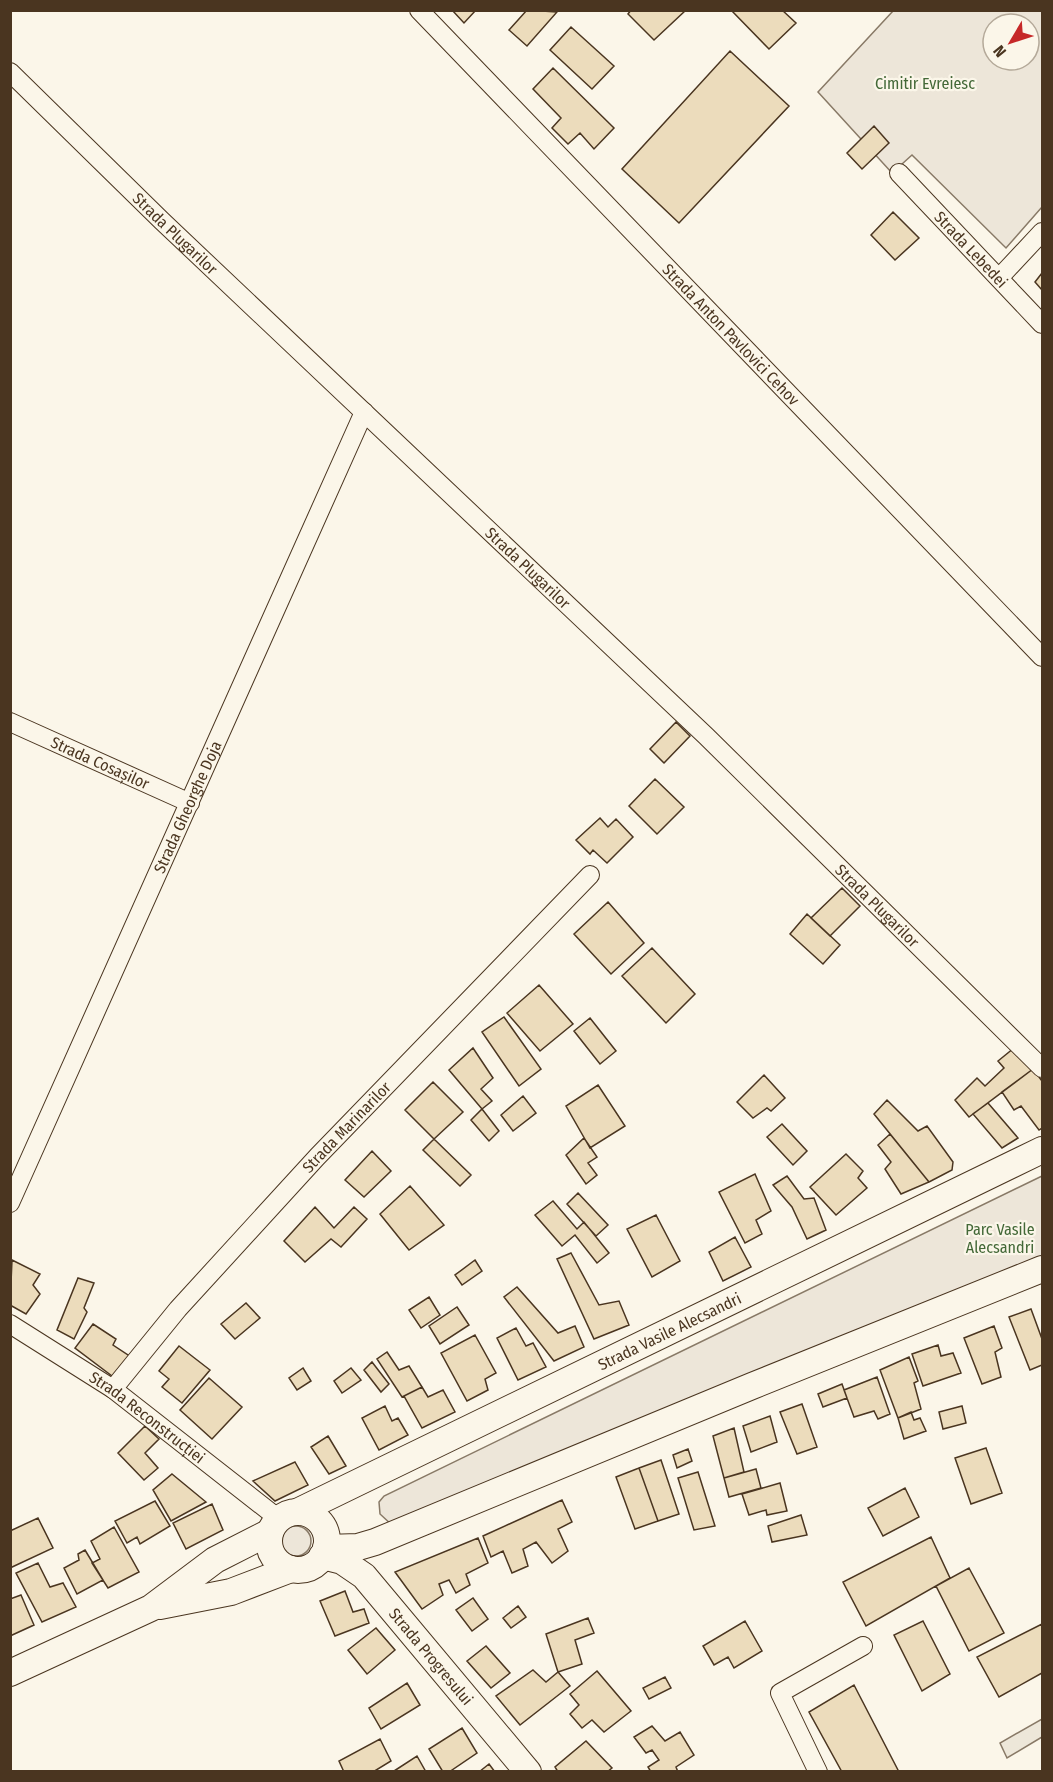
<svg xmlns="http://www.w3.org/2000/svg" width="1053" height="1782" font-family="'Fira Sans Condensed',sans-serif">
<rect width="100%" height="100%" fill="#fbf6e9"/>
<!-- green -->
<path fill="#ede6d9" stroke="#887966" stroke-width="1.5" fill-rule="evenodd" d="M 893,11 L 1042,11 L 1042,207 L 1006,248 L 912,155 L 892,173 L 818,92 ZM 993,24 L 1029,24 L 1029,60 L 993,60 Z
M 1042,1176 L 1042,1263 L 393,1526 L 380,1514 L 379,1502 L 384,1496 Z
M281 1541a15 15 0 1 1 30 0a15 15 0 1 1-30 0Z"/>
<!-- parking -->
<path fill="#ede7d9" stroke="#887966" stroke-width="1.5" d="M 1042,1719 L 1042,1737 L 1007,1758 L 1000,1743 Z"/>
<!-- building -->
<path fill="#ecdcbc" stroke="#4a3520" stroke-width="1.5" d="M 452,10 L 476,10 L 464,23 Z
M 527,10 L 557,12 L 527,46 L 509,30 Z
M 631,10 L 686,10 L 654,40 L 628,14 Z
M 731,10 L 782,10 L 796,23 L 769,49 Z
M 571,27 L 614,66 L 592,89 L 550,50 Z
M 730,51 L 789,106 L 679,223 L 622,169 Z
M 553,68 L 614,128 L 594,149 L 580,133 L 568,144 L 552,128 L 561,118 L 533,89 Z
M 874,126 L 889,143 L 862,169 L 847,153 Z
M 893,212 L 919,238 L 895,260 L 871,235 Z
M 1042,273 L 1042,290 L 1035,282 Z
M 676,722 L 690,736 L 664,763 L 650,749 Z
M 655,779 L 684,807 L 657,834 L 629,806 Z
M 600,818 L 608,827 L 616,819 L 633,837 L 607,863 L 593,850 L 590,854 L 576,840 Z
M 842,888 L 860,906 L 830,936 L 811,918 Z
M 608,902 L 644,943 L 611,974 L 574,934 Z
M 807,914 L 840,945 L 823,964 L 790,934 Z
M 652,948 L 695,994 L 666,1023 L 622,976 Z
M 539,985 L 573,1024 L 540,1051 L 507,1013 Z
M 504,1017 L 541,1069 L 519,1086 L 482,1032 Z
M 590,1018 L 616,1051 L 600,1064 L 574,1031 Z
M 473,1048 L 493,1078 L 481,1089 L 492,1101 L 482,1109 L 449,1070 Z
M 1014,1048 L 1033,1069 L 969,1117 L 955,1100 L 977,1078 L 985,1086 L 1004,1068 L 998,1061 Z
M 1033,1069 L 1042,1081 L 1042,1128 L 1039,1130 L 1021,1106 L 1014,1110 L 1002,1092 Z
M 764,1075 L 785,1098 L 771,1111 L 767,1108 L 753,1118 L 737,1102 Z
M 433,1082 L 463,1112 L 434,1139 L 405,1110 Z
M 598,1085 L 625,1126 L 590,1148 L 566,1106 Z
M 523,1096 L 536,1113 L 513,1131 L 501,1115 Z
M 887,1100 L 918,1131 L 927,1126 L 953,1162 L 952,1170 L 929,1182 L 874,1114 Z
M 988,1103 L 1018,1138 L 1002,1148 L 973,1114 Z
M 482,1109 L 499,1131 L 489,1141 L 471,1120 Z
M 782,1124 L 807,1151 L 793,1165 L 767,1137 Z
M 890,1134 L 929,1182 L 901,1194 L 885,1169 L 891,1162 L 878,1145 Z
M 584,1138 L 597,1157 L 588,1163 L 597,1175 L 586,1184 L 566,1155 Z
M 434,1139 L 471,1175 L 460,1186 L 423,1150 Z
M 372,1151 L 391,1171 L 364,1197 L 345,1180 Z
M 846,1154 L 863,1171 L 858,1178 L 867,1188 L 836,1215 L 810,1187 Z
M 755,1174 L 771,1211 L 756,1220 L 762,1234 L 745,1243 L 719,1192 Z
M 787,1176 L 804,1199 L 814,1198 L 826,1230 L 807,1239 L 792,1207 L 773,1185 Z
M 410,1186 L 444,1225 L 409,1250 L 380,1214 Z
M 578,1193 L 608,1225 L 596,1236 L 567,1204 Z
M 553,1201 L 577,1229 L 584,1222 L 609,1253 L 597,1263 L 575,1235 L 562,1246 L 535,1215 Z
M 315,1207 L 334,1228 L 354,1207 L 367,1219 L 341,1247 L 331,1239 L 305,1262 L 284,1241 Z
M 656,1215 L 680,1261 L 652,1277 L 627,1229 Z
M 735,1237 L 751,1267 L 723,1281 L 709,1252 Z
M 571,1253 L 599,1305 L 619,1301 L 629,1325 L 594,1339 L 557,1259 Z
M 12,1260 L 40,1274 L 33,1285 L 40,1294 L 26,1314 L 10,1305 Z
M 475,1260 L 482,1271 L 462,1285 L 455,1275 Z
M 78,1278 L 94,1283 L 84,1308 L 87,1312 L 74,1339 L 57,1330 Z
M 517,1287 L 558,1333 L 575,1326 L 584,1347 L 554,1361 L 504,1297 Z
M 429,1297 L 440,1315 L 421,1328 L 409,1310 Z
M 246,1303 L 260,1318 L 235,1339 L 221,1324 Z
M 457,1307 L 469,1325 L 440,1344 L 429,1326 Z
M 1031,1309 L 1042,1339 L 1042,1365 L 1030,1370 L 1009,1317 Z
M 93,1324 L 116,1339 L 113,1345 L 131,1357 L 116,1379 L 75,1348 Z
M 994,1326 L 1002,1348 L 995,1352 L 1001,1377 L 982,1384 L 964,1338 Z
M 516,1328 L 526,1346 L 533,1343 L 546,1367 L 518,1380 L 497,1338 Z
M 475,1335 L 496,1373 L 485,1379 L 488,1390 L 467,1401 L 441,1353 Z
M 938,1345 L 941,1356 L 953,1353 L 961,1373 L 923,1386 L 912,1354 Z
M 179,1346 L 210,1370 L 182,1403 L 162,1387 L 169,1379 L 159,1371 Z
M 387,1352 L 399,1370 L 409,1366 L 422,1387 L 402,1397 L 377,1359 Z
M 909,1357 L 918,1381 L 914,1383 L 921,1409 L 898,1418 L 880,1370 Z
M 372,1362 L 389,1384 L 381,1392 L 364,1370 Z
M 303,1368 L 311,1381 L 297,1390 L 289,1378 Z
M 351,1368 L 361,1380 L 342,1393 L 334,1381 Z
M 877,1377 L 890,1414 L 878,1419 L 874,1411 L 854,1417 L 844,1390 Z
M 209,1378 L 242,1407 L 212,1439 L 180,1410 Z
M 842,1384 L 847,1398 L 823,1407 L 818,1394 Z
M 422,1387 L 428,1397 L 443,1390 L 455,1412 L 422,1428 L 404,1396 Z
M 802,1404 L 817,1447 L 797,1454 L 780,1412 Z
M 385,1406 L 392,1421 L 398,1418 L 408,1435 L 379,1450 L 362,1418 Z
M 962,1406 L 966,1423 L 943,1429 L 939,1412 Z
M 911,1412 L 914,1420 L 920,1418 L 926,1431 L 904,1439 L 898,1418 Z
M 770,1416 L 777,1442 L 751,1452 L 743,1426 Z
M 145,1426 L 159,1439 L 145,1453 L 158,1468 L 144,1480 L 118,1453 Z
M 734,1428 L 744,1472 L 724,1478 L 713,1436 Z
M 328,1436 L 346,1466 L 329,1474 L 311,1447 Z
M 986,1448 L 1002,1493 L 971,1504 L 955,1458 Z
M 688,1449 L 692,1461 L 677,1468 L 673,1455 Z
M 661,1460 L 679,1514 L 658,1521 L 639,1468 Z
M 295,1462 L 308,1485 L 275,1501 L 253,1481 Z
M 639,1468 L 658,1521 L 635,1529 L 616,1477 Z
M 756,1469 L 761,1488 L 729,1497 L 724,1478 Z
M 698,1472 L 715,1526 L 694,1530 L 678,1478 Z
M 172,1474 L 206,1502 L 171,1521 L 153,1490 Z
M 780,1483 L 787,1511 L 767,1515 L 766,1510 L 749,1515 L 742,1494 Z
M 905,1488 L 919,1517 L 883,1536 L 868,1508 Z
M 562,1500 L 572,1522 L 558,1529 L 568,1551 L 552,1563 L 536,1542 L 523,1549 L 528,1566 L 512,1573 L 503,1551 L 491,1557 L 483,1536 Z
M 155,1501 L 170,1526 L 140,1544 L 137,1537 L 127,1543 L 115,1521 Z
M 212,1504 L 223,1530 L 186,1549 L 173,1523 Z
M 801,1515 L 807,1535 L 772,1542 L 768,1526 Z
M 38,1518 L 53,1548 L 10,1568 L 10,1531 Z
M 114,1527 L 139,1572 L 108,1588 L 92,1563 L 100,1559 L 91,1541 Z
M 931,1537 L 950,1578 L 866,1626 L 843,1582 Z
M 478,1538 L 488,1563 L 466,1574 L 470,1585 L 456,1593 L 449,1580 L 439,1584 L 443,1595 L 422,1609 L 395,1572 Z
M 85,1550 L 103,1580 L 77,1594 L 64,1568 L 79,1560 L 78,1554 Z
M 38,1563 L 50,1587 L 63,1583 L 76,1607 L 42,1622 L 16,1573 Z
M 969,1568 L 1004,1633 L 969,1651 L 936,1586 Z
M 345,1591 L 353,1612 L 364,1609 L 369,1623 L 335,1636 L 320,1601 Z
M 21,1595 L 34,1625 L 10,1636 L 10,1599 Z
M 473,1598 L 488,1619 L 472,1631 L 456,1610 Z
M 518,1606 L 526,1617 L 511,1628 L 503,1618 Z
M 588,1618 L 594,1633 L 575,1640 L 582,1664 L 558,1672 L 546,1634 Z
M 745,1621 L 762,1651 L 734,1668 L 728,1657 L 714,1665 L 703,1646 Z
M 923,1621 L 950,1674 L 922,1691 L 894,1635 Z
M 1042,1624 L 1042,1673 L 999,1697 L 977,1657 Z
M 376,1628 L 395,1650 L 367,1674 L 348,1650 Z
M 486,1646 L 510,1673 L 491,1688 L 467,1661 Z
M 533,1670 L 546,1682 L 558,1672 L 570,1686 L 520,1725 L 496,1696 Z
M 597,1671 L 631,1711 L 604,1732 L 592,1720 L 582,1728 L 570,1714 L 579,1705 L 570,1694 Z
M 665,1677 L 671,1688 L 649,1699 L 643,1688 Z
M 407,1683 L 420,1705 L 381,1729 L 369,1708 Z
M 854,1685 L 899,1772 L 842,1772 L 809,1712 Z
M 652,1726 L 665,1741 L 680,1732 L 694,1755 L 676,1767 L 678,1772 L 651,1772 L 648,1767 L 659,1760 L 652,1750 L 646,1753 L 634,1737 Z
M 462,1728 L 477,1753 L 449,1772 L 443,1772 L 429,1749 Z
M 380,1739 L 391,1761 L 373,1772 L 344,1772 L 339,1761 Z
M 586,1741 L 612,1768 L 607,1772 L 558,1772 L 555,1767 Z
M 417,1756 L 426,1772 L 394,1772 L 394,1771 Z
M 489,1764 L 495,1772 L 479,1772 Z"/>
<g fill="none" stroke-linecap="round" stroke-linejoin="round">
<!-- street casing -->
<g stroke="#4a3520" stroke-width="20">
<g id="street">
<path id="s1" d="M 419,10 L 1042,657"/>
<path id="s2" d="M 10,72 L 162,221 L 706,736 L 1042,1068"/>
<path id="s3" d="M 899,173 L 1042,324"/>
<path d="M 999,278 L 1042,232"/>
<path id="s4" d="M 10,722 L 190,803"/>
<path id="s5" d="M 10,1203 L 364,412"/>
<path id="s6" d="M 10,1324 L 113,1389 L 279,1519"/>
<path id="s7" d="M 113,1389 L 178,1309 L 317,1157 L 590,875"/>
<path d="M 818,1772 L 780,1693 L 863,1646"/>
</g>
</g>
<!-- secondary casing -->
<g stroke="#4a3520" stroke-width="28">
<g id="secondary">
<path id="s8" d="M 297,1512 L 1042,1150"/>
<circle cx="298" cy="1541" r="29"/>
<path d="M 326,1548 L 358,1547 L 375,1542 L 752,1386 L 1042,1269"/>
<path id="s9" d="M 322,1556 L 342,1561 L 364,1576 L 528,1772"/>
<path d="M 160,1606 L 231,1592 L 291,1569"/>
<path d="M 10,1673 L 151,1608 L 215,1560 L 270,1532"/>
</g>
</g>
<!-- street -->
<use href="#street" stroke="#fbf6e9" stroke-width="18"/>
<!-- secondary -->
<use href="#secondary" stroke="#fbf6e9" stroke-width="26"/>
</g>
<g text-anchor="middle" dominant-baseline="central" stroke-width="4.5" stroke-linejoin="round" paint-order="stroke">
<!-- park labels -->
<g font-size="16" fill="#436837" stroke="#fbf6e9">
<text x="925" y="83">Cimitir Evreiesc</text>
<text x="1000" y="1229">Parc Vasile<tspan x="1000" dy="18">Alecsandri</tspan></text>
</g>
<!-- street labels -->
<g font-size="16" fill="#4a3520" stroke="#fbf6e9">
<text stroke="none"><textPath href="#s2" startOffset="231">Strada Plugarilor</textPath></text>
<text stroke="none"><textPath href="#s3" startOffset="105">Strada Lebedei</textPath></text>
<text stroke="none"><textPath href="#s1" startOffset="450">Strada Anton Pavlovici Cehov</textPath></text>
<text stroke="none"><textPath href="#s2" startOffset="717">Strada Plugarilor</textPath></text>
<text stroke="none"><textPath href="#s4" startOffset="99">Strada Cosașilor</textPath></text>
<text stroke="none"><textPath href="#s5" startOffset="434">Strada Gheorghe Doja</textPath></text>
<text stroke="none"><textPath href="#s2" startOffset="1203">Strada Plugarilor</textPath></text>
<text stroke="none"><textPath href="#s7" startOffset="351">Strada Marinarilor</textPath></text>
<text stroke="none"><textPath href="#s8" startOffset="414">Strada Vasile Alecsandri</textPath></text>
<text stroke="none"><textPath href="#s6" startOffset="166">Strada Reconstrucției</textPath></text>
<text stroke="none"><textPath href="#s9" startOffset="152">Strada Progresului</textPath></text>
</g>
</g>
<!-- border -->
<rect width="1053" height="1782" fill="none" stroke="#4a3520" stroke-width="24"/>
<!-- north arrow -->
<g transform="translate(1011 42) rotate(231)"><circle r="28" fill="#fbf6e9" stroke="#b4a999" stroke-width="1.5"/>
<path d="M0-4.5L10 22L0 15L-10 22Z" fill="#c62828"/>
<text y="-9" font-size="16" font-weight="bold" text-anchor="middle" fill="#4a3520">N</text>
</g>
</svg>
